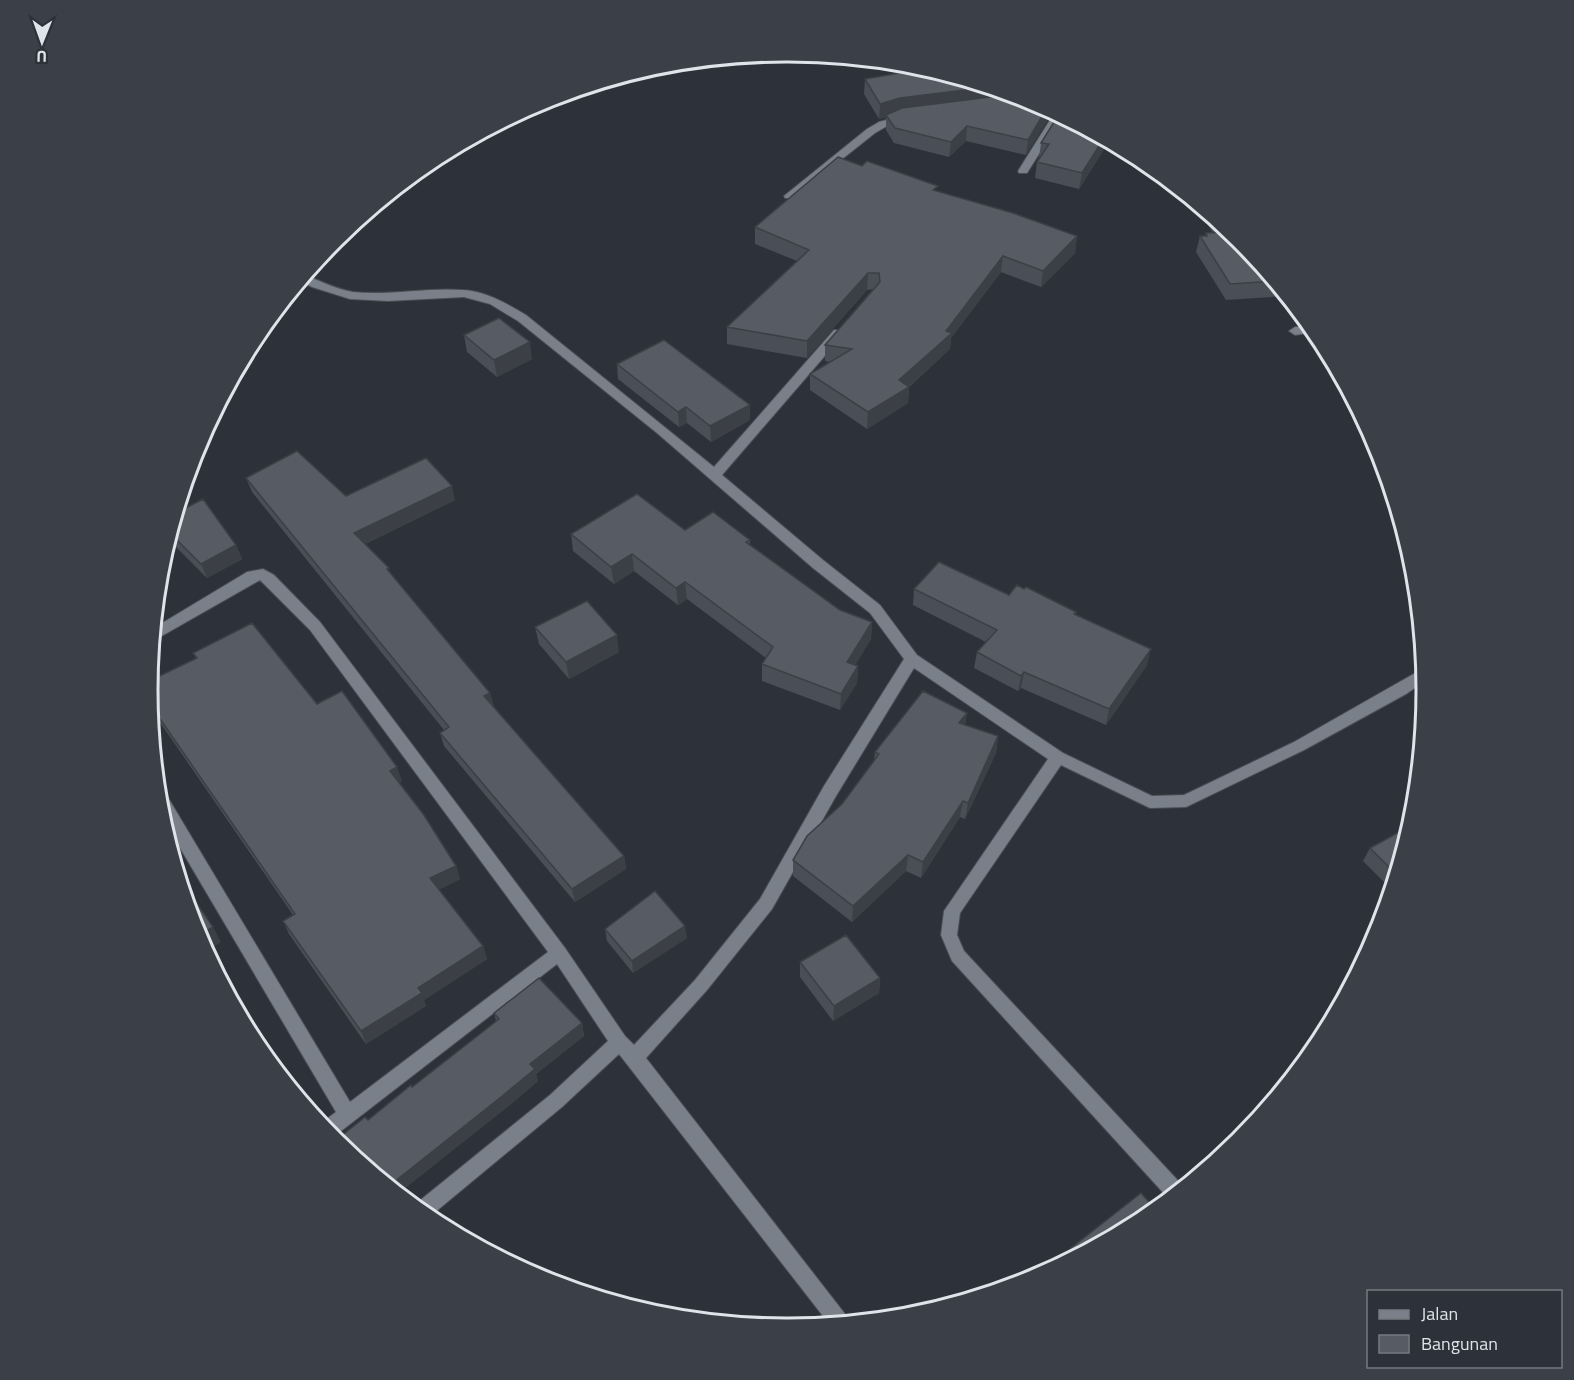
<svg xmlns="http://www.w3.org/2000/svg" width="1574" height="1380" font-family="'Titillium Web',sans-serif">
<rect width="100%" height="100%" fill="#2d323a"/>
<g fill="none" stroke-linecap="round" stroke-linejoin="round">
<!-- minor casing -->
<g stroke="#4a4e55" stroke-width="2">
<path id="minor" d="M 1055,112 L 1063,116 L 1027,173 L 1019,173 L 1018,171 Z
M 904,115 L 908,116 L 908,120 L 887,126 L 875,133 L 793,198 L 785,198 L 784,196 L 867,129 L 879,122 Z
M 305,275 C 320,281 336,289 353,292 C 390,296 426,287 463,290 C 486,291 507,304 526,315 L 714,467 L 834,330 L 842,330 L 842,336 L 722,475 L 823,560 L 880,605 L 917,655 L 1063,753 L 1152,796 L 1184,795 L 1205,785 L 1294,742 L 1424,668 L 1425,681 L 1406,694 L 1304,750 L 1186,807 L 1150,808 L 1061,765 L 960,913 L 957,935 L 964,951 L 1184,1187 L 1169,1199 L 952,961 L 941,935 L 944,911 L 1048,759 L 914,668 L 836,796 L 772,909 L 707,990 L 646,1058 L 852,1323 L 830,1325 L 619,1054 L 562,1107 L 428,1218 L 413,1206 L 550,1095 L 608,1041 L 557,964 L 332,1138 L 320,1124 L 336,1112 L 160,814 L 158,790 L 164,791 L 350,1102 L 548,952 L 310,630 L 260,580 L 153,641 L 154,628 L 247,572 L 263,569 L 274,575 L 320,622 L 565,948 L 625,1036 L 634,1045 L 695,980 L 760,899 L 824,786 L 904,659 L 870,613 L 813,568 L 657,433 L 518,321 L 490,304 L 464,297 L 388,301 L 350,299 L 312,287 L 300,281 Z
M 1311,326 L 1316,332 L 1295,335 L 1289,331 L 1295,327 Z"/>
</g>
<!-- minor -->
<use href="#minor" fill="#7a8089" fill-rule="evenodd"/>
</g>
<!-- wall -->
<path fill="#4a4e56" d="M 865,79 L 1053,111 L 1026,155 L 966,141 L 949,157 L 894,143 L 886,130 L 886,117 L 879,119 L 864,94 Z
M 1109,141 L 1079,189 L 1035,178 L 1037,162 L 1040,158 L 1039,158 L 1041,143 Z
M 937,191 L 1077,236 L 1075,253 L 1041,287 L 1001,272 L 951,338 L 950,349 L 909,387 L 908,403 L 867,429 L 810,390 L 810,374 L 830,362 L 825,361 L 825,345 L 873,289 L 867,290 L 807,358 L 727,344 L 727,327 L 797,261 L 755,244 L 755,227 Z
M 1192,200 L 1239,238 L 1286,296 L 1226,300 L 1196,252 L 1200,236 L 1205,236 L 1206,233 L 1213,233 Z
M 464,335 L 532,359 L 497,377 L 467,352 Z
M 617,364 L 750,420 L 711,442 L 687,423 L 679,427 L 618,379 Z
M 246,478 L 346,496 L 455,500 L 365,544 L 490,693 L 494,707 L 624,856 L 626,869 L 575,902 L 444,746 L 440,733 L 444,730 L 252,492 Z
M 176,513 L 236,545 L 242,559 L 207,578 L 168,539 Z
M 685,530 L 750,540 L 750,545 L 840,610 L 872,622 L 871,639 L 855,665 L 858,666 L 857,683 L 840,710 L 762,681 L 762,664 L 766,658 L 687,599 L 678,605 L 634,571 L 614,584 L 573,551 L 571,534 Z
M 914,589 L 1009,595 L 1076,612 L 1076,615 L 1147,665 L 1106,725 L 1021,688 L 1018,691 L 974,668 L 977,652 L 986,642 L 913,605 Z
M 535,627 L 619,652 L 569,679 L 539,644 Z
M 193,653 L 317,704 L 402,781 L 399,783 L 456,866 L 460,879 L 438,890 L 483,946 L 487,959 L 424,1000 L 426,1006 L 366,1044 L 289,934 L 283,921 L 293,915 L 150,708 L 148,690 L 196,659 Z
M 967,713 L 965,725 L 998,736 L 996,753 L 965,819 L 960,817 L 921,878 L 906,871 L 852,922 L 793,876 L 793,860 L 842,804 L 874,760 L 875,752 Z
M 1410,826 L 1391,889 L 1363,861 L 1370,848 Z
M 605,929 L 687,938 L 633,973 L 607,941 Z
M 800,962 L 880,978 L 879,993 L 833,1021 L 800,977 Z
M 494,1013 L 582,1023 L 584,1036 L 536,1074 L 538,1081 L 505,1109 L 368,1120 L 449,1059 L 496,1021 Z
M 1142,1221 L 1066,1262 L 1071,1248 Z"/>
<!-- shaded-wall -->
<path fill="#3c4046" d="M 989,87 L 1024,98 L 886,115 L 886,117 L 879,119 L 880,104 L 900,98 Z
M 1047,108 L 1053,111 L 1026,155 L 1028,140 Z
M 967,126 L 966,141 L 949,157 L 951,142 Z
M 1104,138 L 1109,141 L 1079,189 L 1082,173 Z
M 1219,222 L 1232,232 L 1224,228 L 1222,234 L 1215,235 Z
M 1077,236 L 1075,253 L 1041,287 L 1043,271 Z
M 1003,256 L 1001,272 L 951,338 L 950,349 L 907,388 L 909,387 L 908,403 L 867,429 L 868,412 L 946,331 Z
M 868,273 L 867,290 L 807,358 L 807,341 Z
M 530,342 L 532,359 L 497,377 L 494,360 Z
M 750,405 L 750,420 L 711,442 L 710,426 Z
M 686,407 L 687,423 L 679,427 L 678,412 Z
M 452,486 L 455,500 L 358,547 L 354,533 Z
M 236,545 L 242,559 L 207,578 L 201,564 Z
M 632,554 L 634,571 L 614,584 L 611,567 Z
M 685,582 L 687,599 L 678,605 L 676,588 Z
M 872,622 L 871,639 L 846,679 L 847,662 Z
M 617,635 L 619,652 L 569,679 L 566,662 Z
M 1151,649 L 1147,665 L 1106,725 L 1109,709 Z
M 858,666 L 857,683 L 840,710 L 841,694 Z
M 1024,672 L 1021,688 L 1018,691 L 1021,676 Z
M 490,693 L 494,707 L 484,696 Z
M 967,713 L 964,729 L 959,723 Z
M 998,736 L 996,753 L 965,819 L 968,803 Z
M 397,767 L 402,781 L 394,785 L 390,771 Z
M 963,801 L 960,817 L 921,878 L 923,862 Z
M 908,855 L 906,871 L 852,922 L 853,906 Z
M 624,856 L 626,869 L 575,902 L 572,889 Z
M 456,866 L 460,879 L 434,892 L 430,878 Z
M 685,926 L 687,938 L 633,973 L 632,961 Z
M 213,927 L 221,942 L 206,952 L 198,936 Z
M 483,946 L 487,959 L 424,1000 L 426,1006 L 366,1044 L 361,1031 L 418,988 Z
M 880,978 L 879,993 L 833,1021 L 834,1006 Z
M 582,1023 L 584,1036 L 536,1074 L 538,1081 L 505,1109 L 398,1194 L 389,1186 L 530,1064 Z"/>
<!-- building -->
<path fill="#565b64" stroke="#3c4046" stroke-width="1.5" d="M 928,68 L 989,87 L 900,98 L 880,104 L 865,79 Z
M 1014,94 L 1032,100 L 1047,108 L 1028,140 L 967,126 L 951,142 L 895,128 L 886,115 L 902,108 Z
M 1059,114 L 1104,138 L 1082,173 L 1037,162 L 1049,144 L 1041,143 Z
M 838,157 L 862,166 L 867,161 L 938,186 L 933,190 L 1013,213 L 1077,236 L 1043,271 L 1003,256 L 946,331 L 952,333 L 899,380 L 909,387 L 868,412 L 810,374 L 852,349 L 825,345 L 880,282 L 879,273 L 868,273 L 807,341 L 727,327 L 809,250 L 755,227 Z
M 1226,227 L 1239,238 L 1274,281 L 1230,284 L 1200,236 L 1207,236 L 1206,233 L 1227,232 L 1224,228 Z
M 499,318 L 530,342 L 494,360 L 464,335 Z
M 664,340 L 750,405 L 710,426 L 686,407 L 678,412 L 617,364 Z
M 297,451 L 346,496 L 426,458 L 452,486 L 354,533 L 389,568 L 387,569 L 490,693 L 484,696 L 624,856 L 572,889 L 440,733 L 449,727 L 246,478 Z
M 637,494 L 685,530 L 713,512 L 750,540 L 746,542 L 840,610 L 872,622 L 847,662 L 858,666 L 841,694 L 762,664 L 773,647 L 685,582 L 676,588 L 632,554 L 611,567 L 571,534 Z
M 203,499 L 236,545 L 201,564 L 170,533 L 176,513 Z
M 939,562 L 1009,595 L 1017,585 L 1024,589 L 1026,587 L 1076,612 L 1074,614 L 1151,649 L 1109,709 L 1024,672 L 1021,676 L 977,652 L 997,630 L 914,589 Z
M 587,601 L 617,635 L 566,662 L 535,627 Z
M 252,623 L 317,704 L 342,691 L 397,767 L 390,771 L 424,815 L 456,866 L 430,878 L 483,946 L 418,988 L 422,993 L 361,1031 L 283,921 L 295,914 L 149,703 L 148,690 L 149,681 L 197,658 L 193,653 Z
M 923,691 L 967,713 L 959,723 L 998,736 L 968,803 L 963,801 L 923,862 L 908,855 L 853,906 L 793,860 L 807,836 L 842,804 L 879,754 L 875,752 Z
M 1410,826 L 1396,874 L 1370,848 Z
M 655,891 L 685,926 L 632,961 L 605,929 Z
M 191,895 L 213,927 L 198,936 L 186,898 Z
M 846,935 L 880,978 L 834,1006 L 800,962 Z
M 539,978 L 582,1023 L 530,1064 L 535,1069 L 501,1097 L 389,1186 L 335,1141 L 365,1117 L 368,1120 L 411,1085 L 412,1087 L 499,1019 L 494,1013 Z
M 1141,1193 L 1156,1210 L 1142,1221 L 1077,1256 L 1071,1248 Z"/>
<!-- crop -->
<path d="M0 0H1574V1380H0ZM786 62H788A628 628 0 0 1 1416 690V690A628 628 0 0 1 788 1318H786A628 628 0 0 1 158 690V690A628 628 0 0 1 786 62Z" fill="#3b4048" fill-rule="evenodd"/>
<path fill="none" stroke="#e0e3e9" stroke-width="3" d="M786 62H788A628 628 0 0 1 1416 690V690A628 628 0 0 1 788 1318H786A628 628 0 0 1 158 690V690A628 628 0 0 1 786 62Z"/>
<!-- legend -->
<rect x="1367" y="1290" width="195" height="78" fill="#2d323a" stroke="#757980" stroke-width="1.5"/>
<rect x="1379" y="1310" width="30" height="9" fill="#7a8089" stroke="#757980" stroke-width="1.5"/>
<text x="1421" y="1320" font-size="18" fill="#e0e3e9">Jalan</text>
<rect x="1379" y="1335" width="30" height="18" fill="#565b64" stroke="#757980" stroke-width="1.5"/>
<text x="1421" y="1350" font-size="18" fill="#e0e3e9">Bangunan</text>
<!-- north arrow -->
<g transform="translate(42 42) rotate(181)" stroke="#2d323a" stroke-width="4.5" paint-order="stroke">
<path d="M0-4.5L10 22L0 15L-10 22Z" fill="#e0e3e9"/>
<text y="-9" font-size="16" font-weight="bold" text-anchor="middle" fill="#e0e3e9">U</text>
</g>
</svg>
